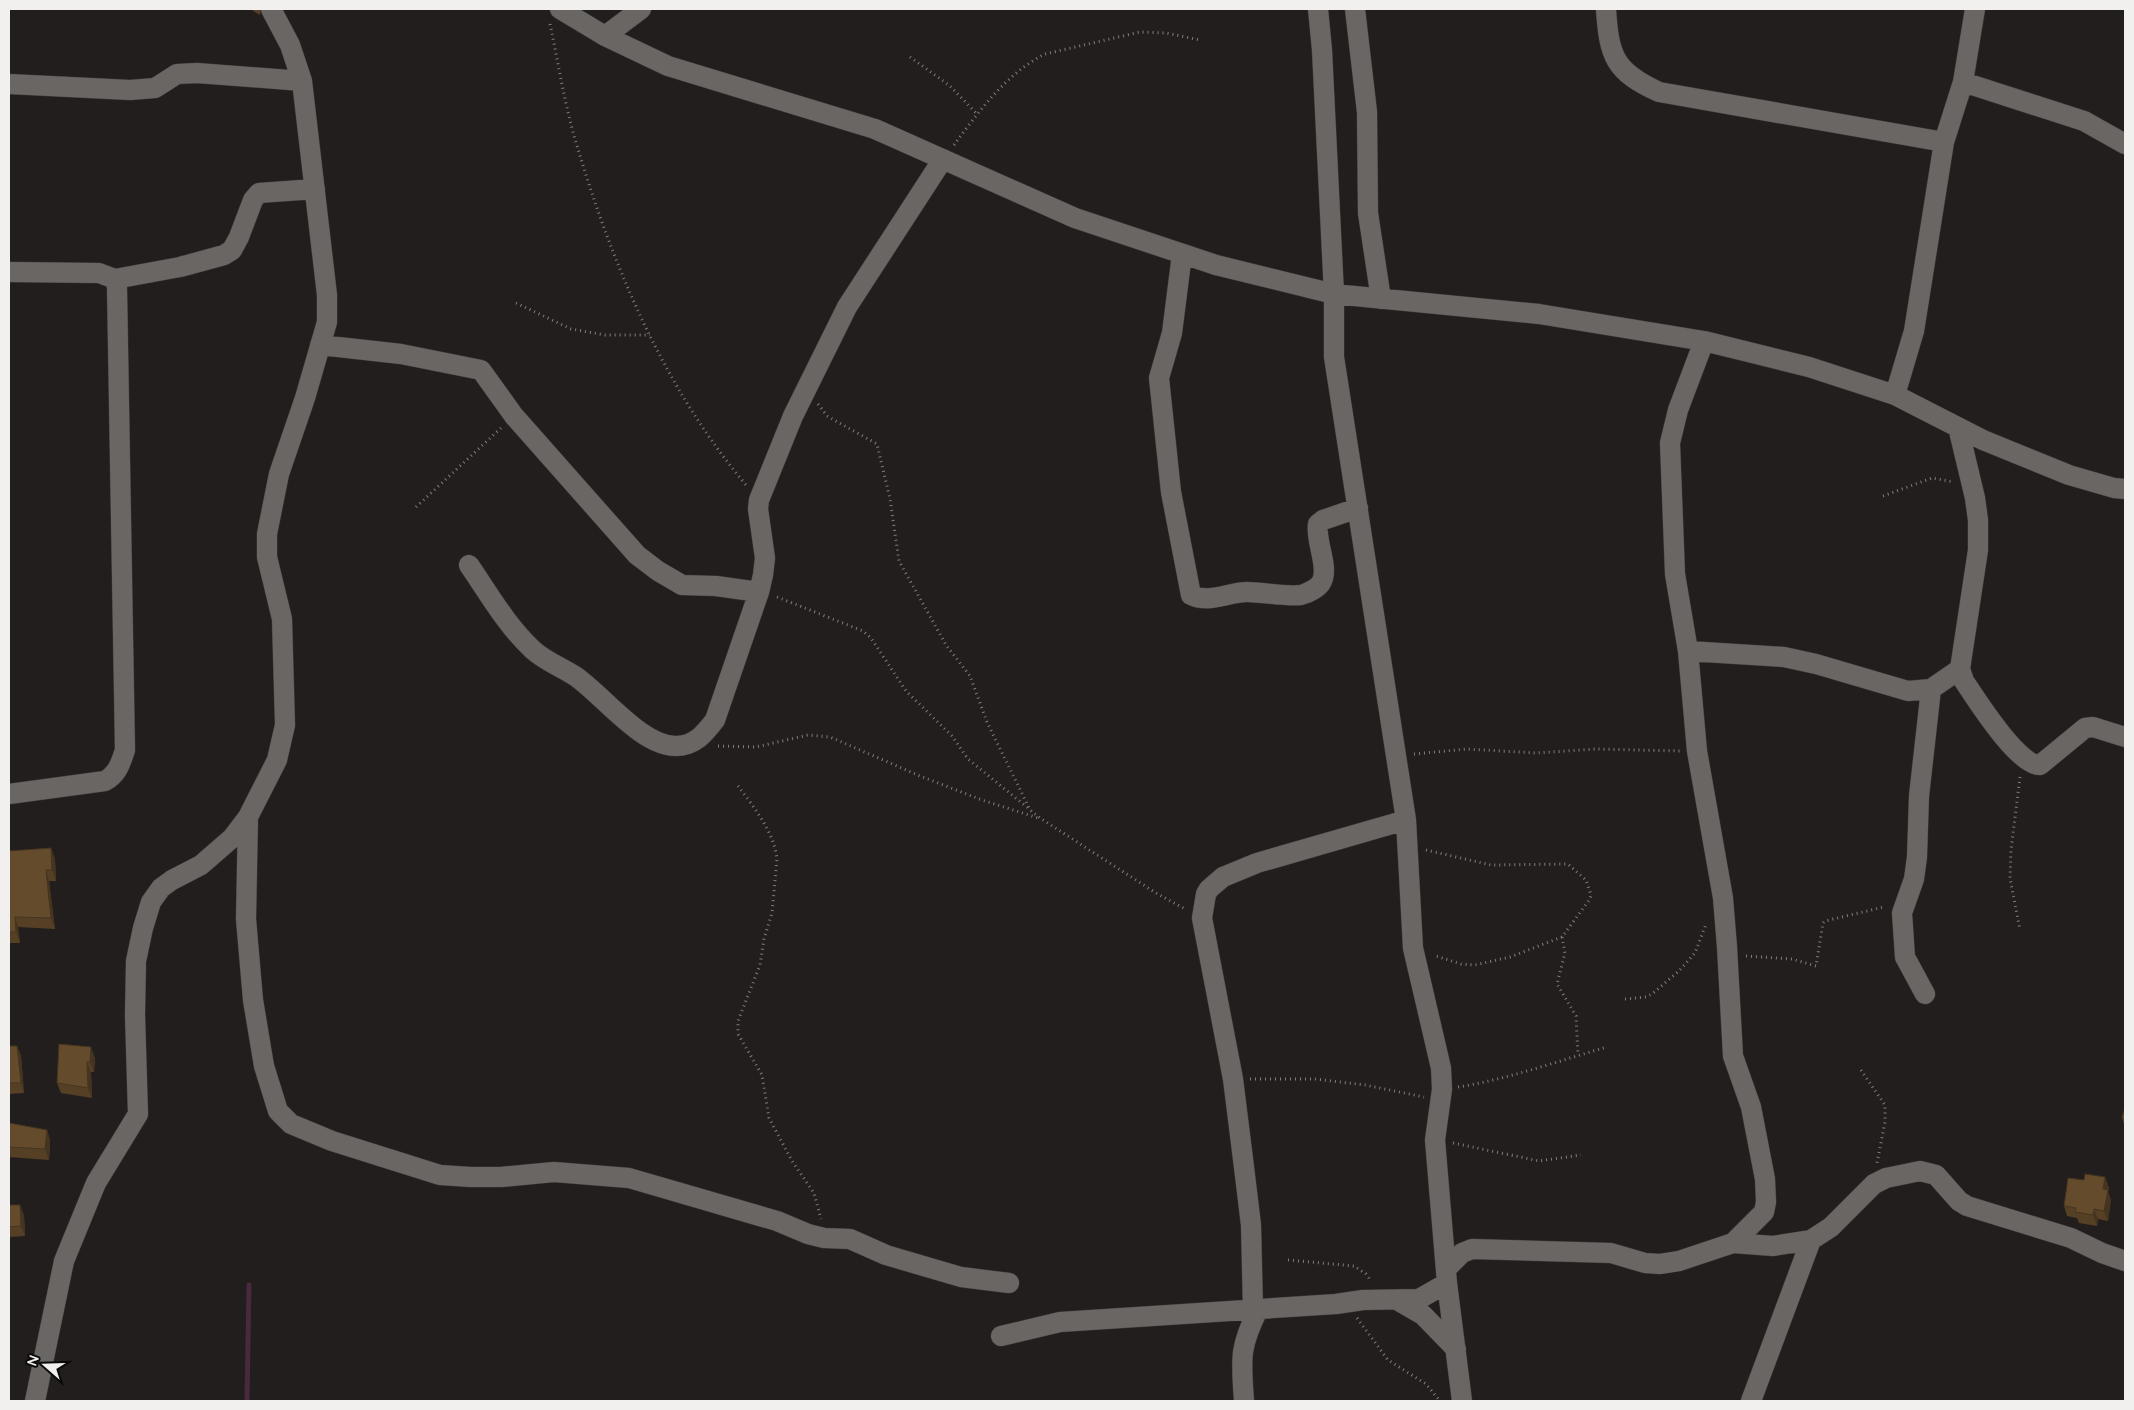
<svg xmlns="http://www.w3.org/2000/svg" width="2134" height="1410" font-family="Quicksand,sans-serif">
<rect width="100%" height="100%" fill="#211e1d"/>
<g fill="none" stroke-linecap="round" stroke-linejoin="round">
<!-- stream -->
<path stroke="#48293e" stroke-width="5" d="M 247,1401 L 249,1285"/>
<!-- minor casing -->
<g stroke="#3e3b3b" stroke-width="21">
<path id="minor" d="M 560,9 L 605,36 L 668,66 L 875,129 L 1075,218 L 1216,265 L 1334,294 L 1539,314 L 1704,341 L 1809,367 L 1895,395 L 1983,440 L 2069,475 L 2114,488 L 2125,489
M 1318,9 L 1322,50 L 1334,294 L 1334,357 L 1406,820 L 1413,948 L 1441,1068 L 1442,1089 L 1435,1140 L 1447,1283 L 1462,1401
M 1355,9 L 1367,112 L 1368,213 L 1381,299
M 1606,9 C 1609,57 1615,72 1659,92 L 1944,142
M 605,36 L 641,9
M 1963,82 L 2084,121 L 2125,144
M 9,84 L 130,90 L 155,88 L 177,74 L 197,73 L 302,81
M 1182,254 L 1172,333 L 1159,378 L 1171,492 L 1191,595 C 1208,604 1229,592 1247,592 C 1263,592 1285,597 1301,595 C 1308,593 1319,588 1322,581 C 1329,566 1315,541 1318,524 L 1323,520 L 1358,508
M 9,272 L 99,273 L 115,279 L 117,287 L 125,750 C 121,762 118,774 105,781 L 9,794
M 115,279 L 180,267 L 224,255 L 232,250 L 239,237 L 253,200 L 259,193 L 315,189
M 1704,341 L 1678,410 L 1670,443 L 1675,574 L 1688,651 L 1697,751 L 1723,898 L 1727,947 L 1733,1056 L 1751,1107 L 1765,1179 L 1766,1202 L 1764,1212 L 1733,1243
M 320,345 L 401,354 L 481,370 L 514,416 L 637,555 L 658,571 L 682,585 L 716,586 L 759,592
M 1895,395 L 1914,331 L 1944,142 L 1963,82 L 1975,9
M 1958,427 L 1975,498 L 1978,520 L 1978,550 L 1960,669 L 1964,681 C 1976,699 2019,767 2040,765 L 2085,728 L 2093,727 L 2125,737
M 469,565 C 489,594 507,626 533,650 C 545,661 561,667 575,676 C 603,695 641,746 676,746 C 695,746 705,733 715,720 L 759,592 L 763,575 L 765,558 L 758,509 L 759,500 L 793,416 L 847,307 L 943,159
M 1688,651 L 1784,657 L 1816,664 L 1908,691 L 1931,689 L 1960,669
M 248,817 L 246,919 L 253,1000 L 264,1066 L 278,1111 L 291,1124 L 332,1141 L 440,1175 L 471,1177 L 501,1177 L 554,1172 L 629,1178 L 777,1221 L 808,1234 L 824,1238 L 850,1239 L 886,1255 L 961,1277 L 1009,1283
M 1925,994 L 1905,957 L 1902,913 L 1914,879 L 1917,857 L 1919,796 L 1931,689
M 1446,1269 L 1462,1253 L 1472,1249 L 1611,1253 L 1645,1263 L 1660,1264 L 1679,1261 L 1733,1243 L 1773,1246 L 1811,1240 L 1831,1227 L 1874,1184 L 1886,1178 L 1920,1171 L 1936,1175 L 1959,1201 L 1967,1206 L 2071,1238 L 2102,1253 L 2125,1261
M 1397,1300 L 1423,1315 L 1456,1349
M 1253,1309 L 1251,1225 L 1243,1159 L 1233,1079 L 1202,918 L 1206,894 L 1209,889 L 1223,877 L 1257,863 L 1406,820
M 1001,1336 L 1060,1322 L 1336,1304 L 1363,1300 L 1419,1299 L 1447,1283
M 35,1401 L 64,1261 L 96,1183 L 138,1114 L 135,1015 L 136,961 L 143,928 L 151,902 L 161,888 L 172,880 L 201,865 L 232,838 L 248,817 L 277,760 L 285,725 L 282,619 L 267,557 L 267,534 L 279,474 L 305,398 L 327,322 L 327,295 L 302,81 L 290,45 L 271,9
M 1244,1401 C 1241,1359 1239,1347 1259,1308
M 1751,1401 L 1811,1240"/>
</g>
<!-- path -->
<path stroke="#807d7c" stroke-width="3" stroke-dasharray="1 4" stroke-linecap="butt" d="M 550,24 C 559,66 565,108 578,149 C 614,269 665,389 746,485
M 910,57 L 950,86 L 977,114
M 954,145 C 979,111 1007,73 1045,54 L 1140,32 L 1166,33 L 1200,40
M 516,303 L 571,329 L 605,335 L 650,335
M 818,404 L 827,416 L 877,444 L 890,499 L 899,561 L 946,645 L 970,676 L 987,722 L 1030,810 L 1040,818 L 1156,893 L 1185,909
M 1883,496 L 1932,478 L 1954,482
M 416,507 L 501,428
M 777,597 L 863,631 L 871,638 L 906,691 L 952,736 L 968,759 L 1028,808
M 718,746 L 756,747 L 808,735 L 830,737 L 920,776 L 982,800 L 1038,818
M 1414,754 L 1467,749 L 1536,753 L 1596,749 L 1680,751
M 2020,777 L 2011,850 L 2010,878 L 2020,930
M 738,786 C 754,807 774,832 777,859 L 772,913 L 764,939 L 760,965 L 738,1021 L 738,1034 L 762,1075 L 769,1118 L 792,1161 L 814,1193 L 821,1219
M 1426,850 L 1491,865 L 1568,864 L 1586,880 L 1591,895 L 1590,899 L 1562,937 L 1510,957 L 1475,965 L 1461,964 L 1433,955
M 1562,937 L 1565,953 L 1557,984 L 1576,1016 L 1578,1055
M 1746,956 L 1792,959 L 1816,966 L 1823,923 L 1825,921 L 1884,907
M 1625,999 L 1646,997 L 1652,994 L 1679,971 L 1695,953 L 1706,924
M 1861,1070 L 1885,1105 L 1885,1122 L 1877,1163
M 1250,1079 L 1315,1079 L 1365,1085 L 1424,1097
M 1458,1087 C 1509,1079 1558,1061 1607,1047
M 1453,1143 L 1539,1161 L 1581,1155
M 1288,1260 L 1354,1266 L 1366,1274 L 1371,1281
M 1357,1318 L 1388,1360 L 1426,1384 L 1440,1401"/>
<!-- minor -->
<use href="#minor" stroke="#696664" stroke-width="20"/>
</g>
<!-- wall -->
<path fill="#554026" d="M 250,9 L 261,9 L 260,15 Z
M 51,848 L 55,859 L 56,881 L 49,881 L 55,929 L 18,927 L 20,943 L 9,943 L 9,851 Z
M 59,1044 L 95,1058 L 94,1072 L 91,1072 L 92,1098 L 61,1093 L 57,1083 Z
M 9,1046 L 17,1046 L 21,1056 L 24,1093 L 9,1094 Z
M 2125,1108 L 2125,1127 L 2122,1118 Z
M 9,1123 L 47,1130 L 50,1140 L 49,1160 L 9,1157 Z
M 2105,1177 L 2109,1188 L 2108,1192 L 2111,1200 L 2108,1221 L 2098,1219 L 2097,1226 L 2079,1223 L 2077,1218 L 2067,1216 L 2064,1206 Z
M 9,1205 L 24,1215 L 25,1236 L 9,1237 Z"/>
<!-- shaded-wall -->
<path fill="#45341f" d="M 51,848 L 55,859 L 56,881 L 52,870 Z
M 46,870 L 49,881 L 55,929 L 51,918 Z
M 15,917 L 18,927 L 20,943 L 16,932 Z
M 17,1046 L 21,1056 L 24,1093 L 21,1083 Z
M 91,1047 L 95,1058 L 94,1072 L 90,1062 Z
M 87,1062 L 91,1072 L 92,1098 L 88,1088 Z
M 47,1130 L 50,1140 L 49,1160 L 45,1149 Z
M 2105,1177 L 2109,1188 L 2108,1192 L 2111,1200 L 2108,1221 L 2104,1211 L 2103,1189 Z
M 20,1205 L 24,1215 L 25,1236 L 21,1226 Z
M 2094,1209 L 2098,1219 L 2097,1226 L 2093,1215 Z"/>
<!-- building -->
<path fill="#634b2c" stroke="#45341f" d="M 51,848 L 52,870 L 46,870 L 51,918 L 15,917 L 16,932 L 9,932 L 9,851 Z
M 59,1044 L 91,1047 L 90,1062 L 87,1062 L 88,1088 L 57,1083 Z
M 9,1046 L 17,1046 L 21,1083 L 9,1083 Z
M 2125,1108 L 2125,1119 L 2122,1118 Z
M 9,1123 L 47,1130 L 45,1149 L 9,1147 Z
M 2085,1174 L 2105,1177 L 2103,1189 L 2108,1190 L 2104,1211 L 2094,1209 L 2093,1215 L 2075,1212 L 2076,1208 L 2064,1206 L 2068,1178 L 2084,1180 Z
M 9,1205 L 20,1205 L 21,1226 L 9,1227 Z"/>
<!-- border -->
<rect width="2134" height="1410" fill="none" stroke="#f2f0ef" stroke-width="20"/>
<!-- north arrow -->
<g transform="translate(45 1365) rotate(290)" stroke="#0a0908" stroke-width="4" paint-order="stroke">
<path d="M0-4L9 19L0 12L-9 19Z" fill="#f2f0ef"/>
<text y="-8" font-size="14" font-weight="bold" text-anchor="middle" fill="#f2f0ef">N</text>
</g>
</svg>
